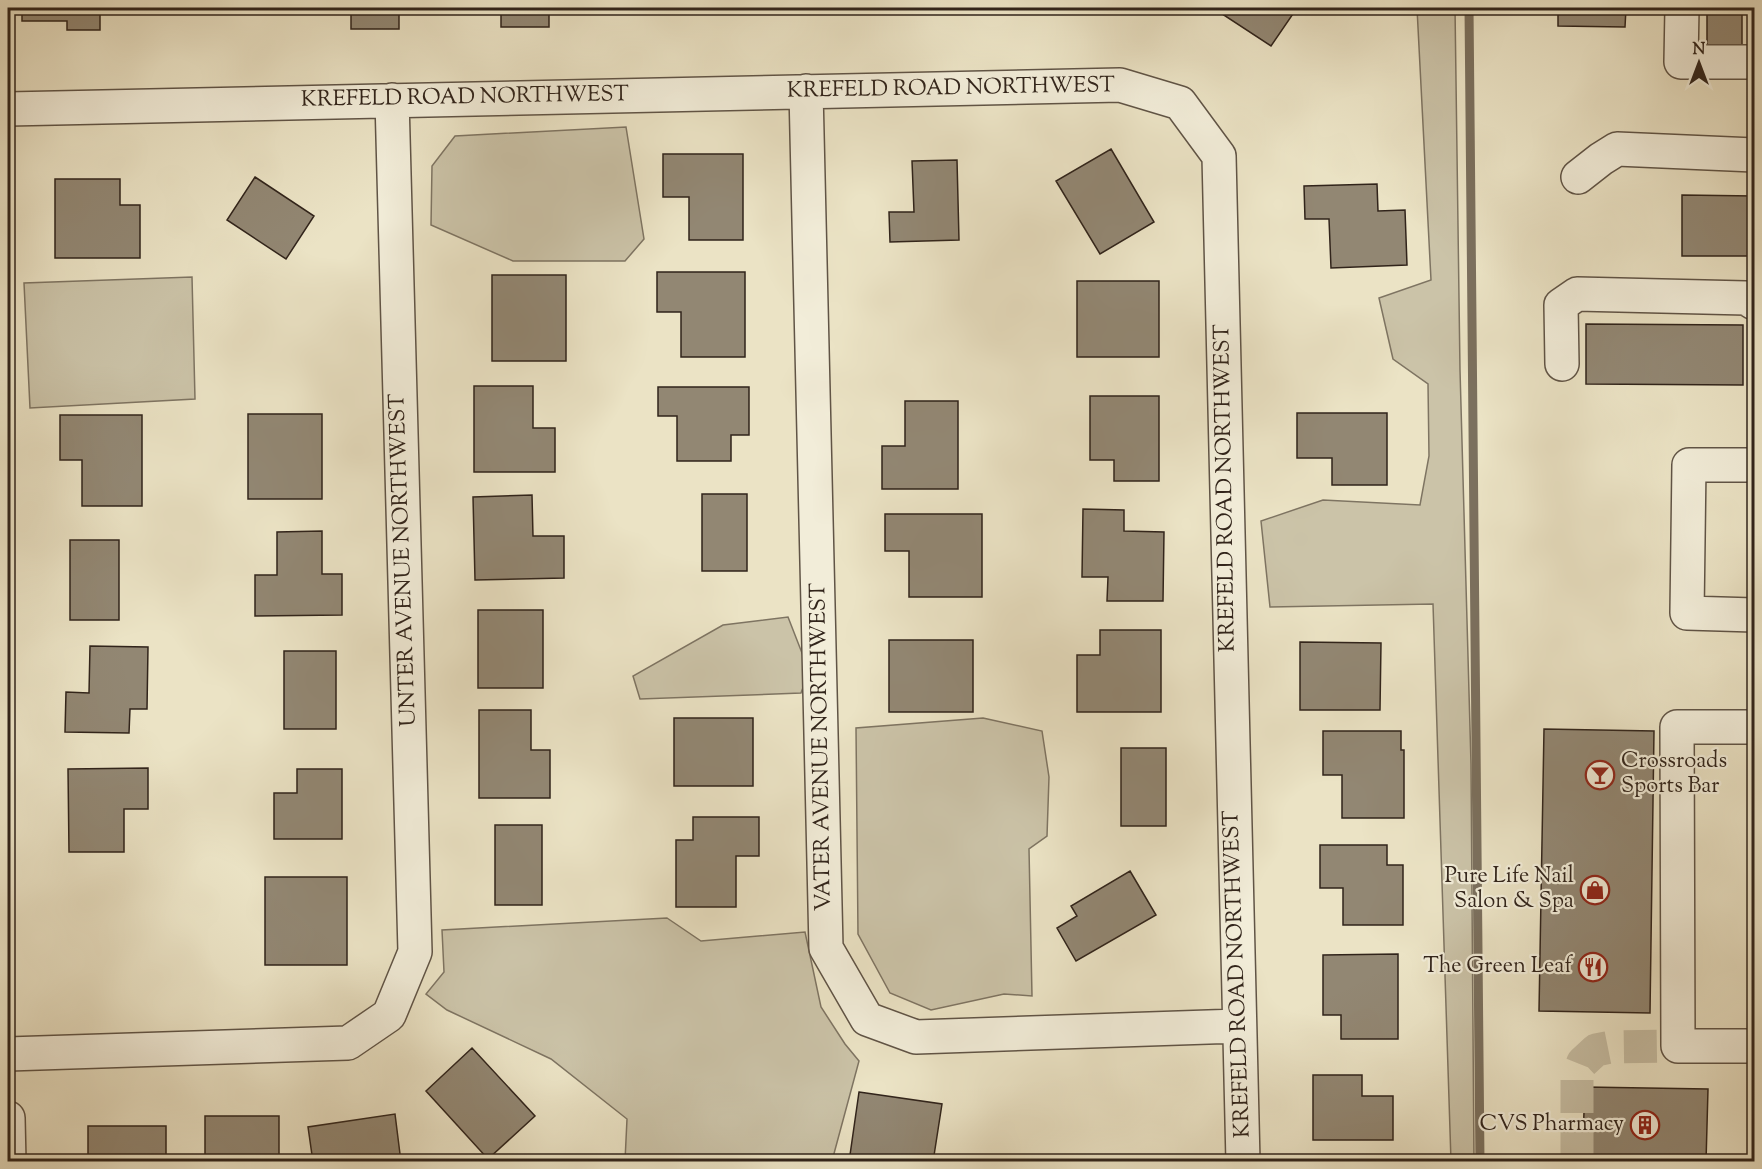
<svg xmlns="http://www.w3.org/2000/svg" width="1762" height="1169" font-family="'Sorts Mill Goudy',serif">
<rect width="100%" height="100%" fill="#ebe3c5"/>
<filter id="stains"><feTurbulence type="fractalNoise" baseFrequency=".00333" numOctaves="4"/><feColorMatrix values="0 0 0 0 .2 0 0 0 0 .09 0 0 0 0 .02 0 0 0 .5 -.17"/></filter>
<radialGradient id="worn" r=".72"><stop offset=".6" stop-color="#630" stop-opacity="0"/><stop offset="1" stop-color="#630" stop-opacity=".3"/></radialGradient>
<!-- green -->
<path fill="#cbc3a8" stroke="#7e7462" stroke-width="1.5" d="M 1417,8 L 1455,8 L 1460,370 L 1471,764 L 1474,1162 L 1451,1161 L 1433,604 L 1270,607 L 1261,521 L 1323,500 L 1420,505 L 1429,456 L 1428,384 L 1393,359 L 1379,298 L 1431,280 Z
M 626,127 L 644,239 L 625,261 L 513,261 L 431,225 L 432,166 L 455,136 Z
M 192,277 L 195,399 L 30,408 L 24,283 Z
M 788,617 L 809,671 L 801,693 L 640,699 L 633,676 L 723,625 Z
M 983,718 L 1042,731 L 1049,777 L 1047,836 L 1029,849 L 1032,996 L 1004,994 L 931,1010 L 890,993 L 858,934 L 856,728 Z
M 667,918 L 701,941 L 805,932 L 821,1007 L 845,1044 L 859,1061 L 832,1161 L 625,1161 L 627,1119 L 551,1059 L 447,1010 L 426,994 L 444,972 L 442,930 Z"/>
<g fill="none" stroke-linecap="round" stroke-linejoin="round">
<!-- stream -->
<path stroke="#7b705e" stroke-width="9" d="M 1469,8 L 1480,1162"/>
</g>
<!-- building -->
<path fill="#928773" stroke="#31241b" stroke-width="1.5" d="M 22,8 L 100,8 L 100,30 L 67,30 L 67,21 L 22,21 Z
M 135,8 L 211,8 L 211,9 L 135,9 Z
M 351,8 L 399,8 L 399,29 L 351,29 Z
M 459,8 L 549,8 L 549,27 L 501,27 L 501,10 L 459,10 Z
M 760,8 L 811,8 L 811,13 L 760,13 Z
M 855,8 L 902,8 L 902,11 L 855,11 Z
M 1085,8 L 1129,8 L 1129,10 L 1085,10 Z
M 1213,8 L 1297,8 L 1271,46 Z
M 1558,8 L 1626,8 L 1625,27 L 1558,26 Z
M 1707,8 L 1742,8 L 1742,54 L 1707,54 Z
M 1111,149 L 1154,222 L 1100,254 L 1056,181 Z
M 663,154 L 743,154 L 743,240 L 689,240 L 689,197 L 663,197 Z
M 957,160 L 959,240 L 890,242 L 889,212 L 914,212 L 912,161 Z
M 255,177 L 314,216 L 286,259 L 227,220 Z
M 55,179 L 120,179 L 120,205 L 140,205 L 140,258 L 55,258 Z
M 1377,184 L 1378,211 L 1405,210 L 1407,265 L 1331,268 L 1329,219 L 1305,219 L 1304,186 Z
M 1682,195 L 1754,196 L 1754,256 L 1682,256 Z
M 657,272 L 745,272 L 745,357 L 681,357 L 681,312 L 657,312 Z
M 492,275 L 566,275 L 566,361 L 492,361 Z
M 1077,281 L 1159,281 L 1159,357 L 1077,357 Z
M 1586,324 L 1743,325 L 1743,385 L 1586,384 Z
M 474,386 L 533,386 L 533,428 L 555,428 L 555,472 L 474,472 Z
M 658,387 L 749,387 L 749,435 L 731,435 L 731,461 L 677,461 L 677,416 L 658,416 Z
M 1090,396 L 1159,396 L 1159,481 L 1114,481 L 1114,460 L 1090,460 Z
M 905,401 L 958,401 L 958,489 L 882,489 L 882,446 L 905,446 Z
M 1297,413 L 1387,413 L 1387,485 L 1332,485 L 1332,458 L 1297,458 Z
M 248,414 L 322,414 L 322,499 L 248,499 Z
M 60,415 L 142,415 L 142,506 L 82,506 L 82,460 L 60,460 Z
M 702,494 L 747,494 L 747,571 L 702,571 Z
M 532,495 L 533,536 L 564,536 L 564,578 L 475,580 L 473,497 Z
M 1083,509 L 1124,510 L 1124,531 L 1164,532 L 1163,601 L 1107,601 L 1108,577 L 1082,577 Z
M 885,514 L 982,514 L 982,597 L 909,597 L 909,551 L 885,551 Z
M 322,531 L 322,574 L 342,574 L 342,615 L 255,616 L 255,575 L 277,575 L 277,532 Z
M 70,540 L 119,540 L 119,620 L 70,620 Z
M 478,610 L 543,610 L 543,688 L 478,688 Z
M 1100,630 L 1161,630 L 1161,712 L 1077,712 L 1077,655 L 1100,655 Z
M 889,640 L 973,640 L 973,712 L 889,712 Z
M 1300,642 L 1381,643 L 1380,710 L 1300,710 Z
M 90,646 L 148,647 L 147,709 L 130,709 L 129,733 L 65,732 L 66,692 L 89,693 Z
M 284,651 L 336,651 L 336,729 L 284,729 Z
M 479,710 L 531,710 L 531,750 L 550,750 L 550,798 L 479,798 Z
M 674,718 L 753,718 L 753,786 L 674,786 Z
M 1544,729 L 1654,731 L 1650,1013 L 1539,1011 Z
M 1323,731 L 1401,731 L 1401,750 L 1404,750 L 1404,818 L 1342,818 L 1342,775 L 1323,775 Z
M 1121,748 L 1166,748 L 1166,826 L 1121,826 Z
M 148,768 L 148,809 L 124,809 L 124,852 L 69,852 L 68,769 Z
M 297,769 L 342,769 L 342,839 L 274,839 L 274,793 L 297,793 Z
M 693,817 L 759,817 L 759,856 L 736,856 L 736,907 L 676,907 L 676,840 L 693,840 Z
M 495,825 L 542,825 L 542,905 L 495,905 Z
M 1320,845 L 1387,845 L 1387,865 L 1403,865 L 1403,925 L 1343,925 L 1343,888 L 1320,888 Z
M 1130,871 L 1156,915 L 1076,961 L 1057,928 L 1077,916 L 1071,906 Z
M 265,877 L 347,877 L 347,965 L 265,965 Z
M 1398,954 L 1398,1039 L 1341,1039 L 1341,1015 L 1323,1015 L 1323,955 Z
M 472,1048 L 535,1116 L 488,1159 L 426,1091 Z
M 1313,1075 L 1362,1075 L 1362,1096 L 1393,1096 L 1393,1140 L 1313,1140 Z
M 1585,1087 L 1708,1089 L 1706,1162 L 1582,1162 Z
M 859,1092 L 942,1104 L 933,1162 L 891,1156 L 890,1162 L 849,1162 Z
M 395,1114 L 401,1162 L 313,1162 L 308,1127 Z
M 205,1116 L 279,1116 L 279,1161 L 205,1162 Z
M 88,1126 L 166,1126 L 166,1162 L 88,1162 Z"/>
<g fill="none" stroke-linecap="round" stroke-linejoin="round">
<!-- minor-tunnel -->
<path stroke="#c6bda3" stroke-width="33" stroke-dasharray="33 16" stroke-linecap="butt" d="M 1577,1162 L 1577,1077 L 1583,1062 L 1596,1050 L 1611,1047 L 1678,1046"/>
<!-- minor casing -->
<g stroke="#605446" stroke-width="36">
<path id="minor" d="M 1682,8 L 1681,62 L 1754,62
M 806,91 L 826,948 L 867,1019 L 916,1037 L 1238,1026
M 8,109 L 1120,85 L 1180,103 L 1219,156 L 1243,1162
M 1578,177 L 1601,159 L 1617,149 L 1754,155
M 1562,364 L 1561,305 L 1577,294 L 1746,298 L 1754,303
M 1754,465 L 1689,465 L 1687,613 L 1754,615
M 1754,727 L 1677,727 L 1678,1046 L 1754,1046
M 8,1054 L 348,1043 L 389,1015 L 415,952 L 392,100
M 8,1118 L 9,1162"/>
</g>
<!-- minor -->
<use href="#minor" stroke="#f2edd9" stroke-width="33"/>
</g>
<!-- icons -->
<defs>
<g id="bar-ring" transform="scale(1.5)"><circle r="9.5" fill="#f2edd9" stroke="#8f2418" stroke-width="1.5"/><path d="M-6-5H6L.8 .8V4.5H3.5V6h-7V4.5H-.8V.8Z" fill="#8f2418"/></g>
<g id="shop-ring" transform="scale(1.5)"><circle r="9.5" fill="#f2edd9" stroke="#8f2418" stroke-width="1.5"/><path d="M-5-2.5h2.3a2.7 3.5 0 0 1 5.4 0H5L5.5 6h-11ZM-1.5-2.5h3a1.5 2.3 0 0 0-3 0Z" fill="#8f2418"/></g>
<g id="restaurant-ring" transform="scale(1.5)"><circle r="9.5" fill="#f2edd9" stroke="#8f2418" stroke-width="1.5"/><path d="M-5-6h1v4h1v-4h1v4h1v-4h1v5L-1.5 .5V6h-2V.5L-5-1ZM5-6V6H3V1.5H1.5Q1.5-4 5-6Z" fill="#8f2418"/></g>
<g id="building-ring" transform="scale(1.5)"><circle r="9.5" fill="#f2edd9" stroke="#8f2418" stroke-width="1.5"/><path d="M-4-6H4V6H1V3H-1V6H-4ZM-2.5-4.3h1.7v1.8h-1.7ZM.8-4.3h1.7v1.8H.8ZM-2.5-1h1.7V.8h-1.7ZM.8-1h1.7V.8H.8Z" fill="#8f2418"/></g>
</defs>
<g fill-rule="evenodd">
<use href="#bar-ring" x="1600" y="775"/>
<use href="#shop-ring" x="1595" y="890"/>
<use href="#restaurant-ring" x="1593" y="967"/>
<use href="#building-ring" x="1645" y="1125"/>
</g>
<g text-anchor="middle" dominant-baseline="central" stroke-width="4.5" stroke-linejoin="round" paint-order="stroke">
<!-- street labels -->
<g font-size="22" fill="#31241b" stroke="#f2edd9">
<text transform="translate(951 89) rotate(-1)">KREFELD ROAD NORTHWEST</text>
<text transform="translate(465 98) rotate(-1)">KREFELD ROAD NORTHWEST</text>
<text transform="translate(1226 488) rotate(-91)">KREFELD ROAD NORTHWEST</text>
<text transform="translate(404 560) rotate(-92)">UNTER AVENUE NORTHWEST</text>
<text transform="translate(822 747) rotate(-91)">VATER AVENUE NORTHWEST</text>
<text transform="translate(1238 974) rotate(-92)">KREFELD ROAD NORTHWEST</text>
</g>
<!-- poi labels -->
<g font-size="22" fill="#31241b" stroke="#f2edd9" text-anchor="end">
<text x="1621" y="762" text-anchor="start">Crossroads<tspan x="1621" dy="25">Sports Bar</tspan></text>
<text x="1574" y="877">Pure Life Nail<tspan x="1574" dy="25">Salon &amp; Spa</tspan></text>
<text x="1572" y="967">The Green Leaf</text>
<text x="1624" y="1125">CVS Pharmacy</text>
</g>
</g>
<!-- margin -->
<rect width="1762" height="1169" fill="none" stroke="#ebe3c5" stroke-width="30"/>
<rect x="9" y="9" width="1744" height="1151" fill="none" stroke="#31241b" stroke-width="3"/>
<rect x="15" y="15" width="1732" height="1139" fill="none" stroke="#31241b" stroke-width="1.5"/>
<!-- north arrow -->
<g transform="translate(1699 63)" stroke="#f2edd9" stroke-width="4.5" paint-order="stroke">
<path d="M0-4.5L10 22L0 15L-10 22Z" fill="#31241b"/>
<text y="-9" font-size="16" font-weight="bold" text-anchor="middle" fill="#31241b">N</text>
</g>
<rect width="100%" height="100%" filter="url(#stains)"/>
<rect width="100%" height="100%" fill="url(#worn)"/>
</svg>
